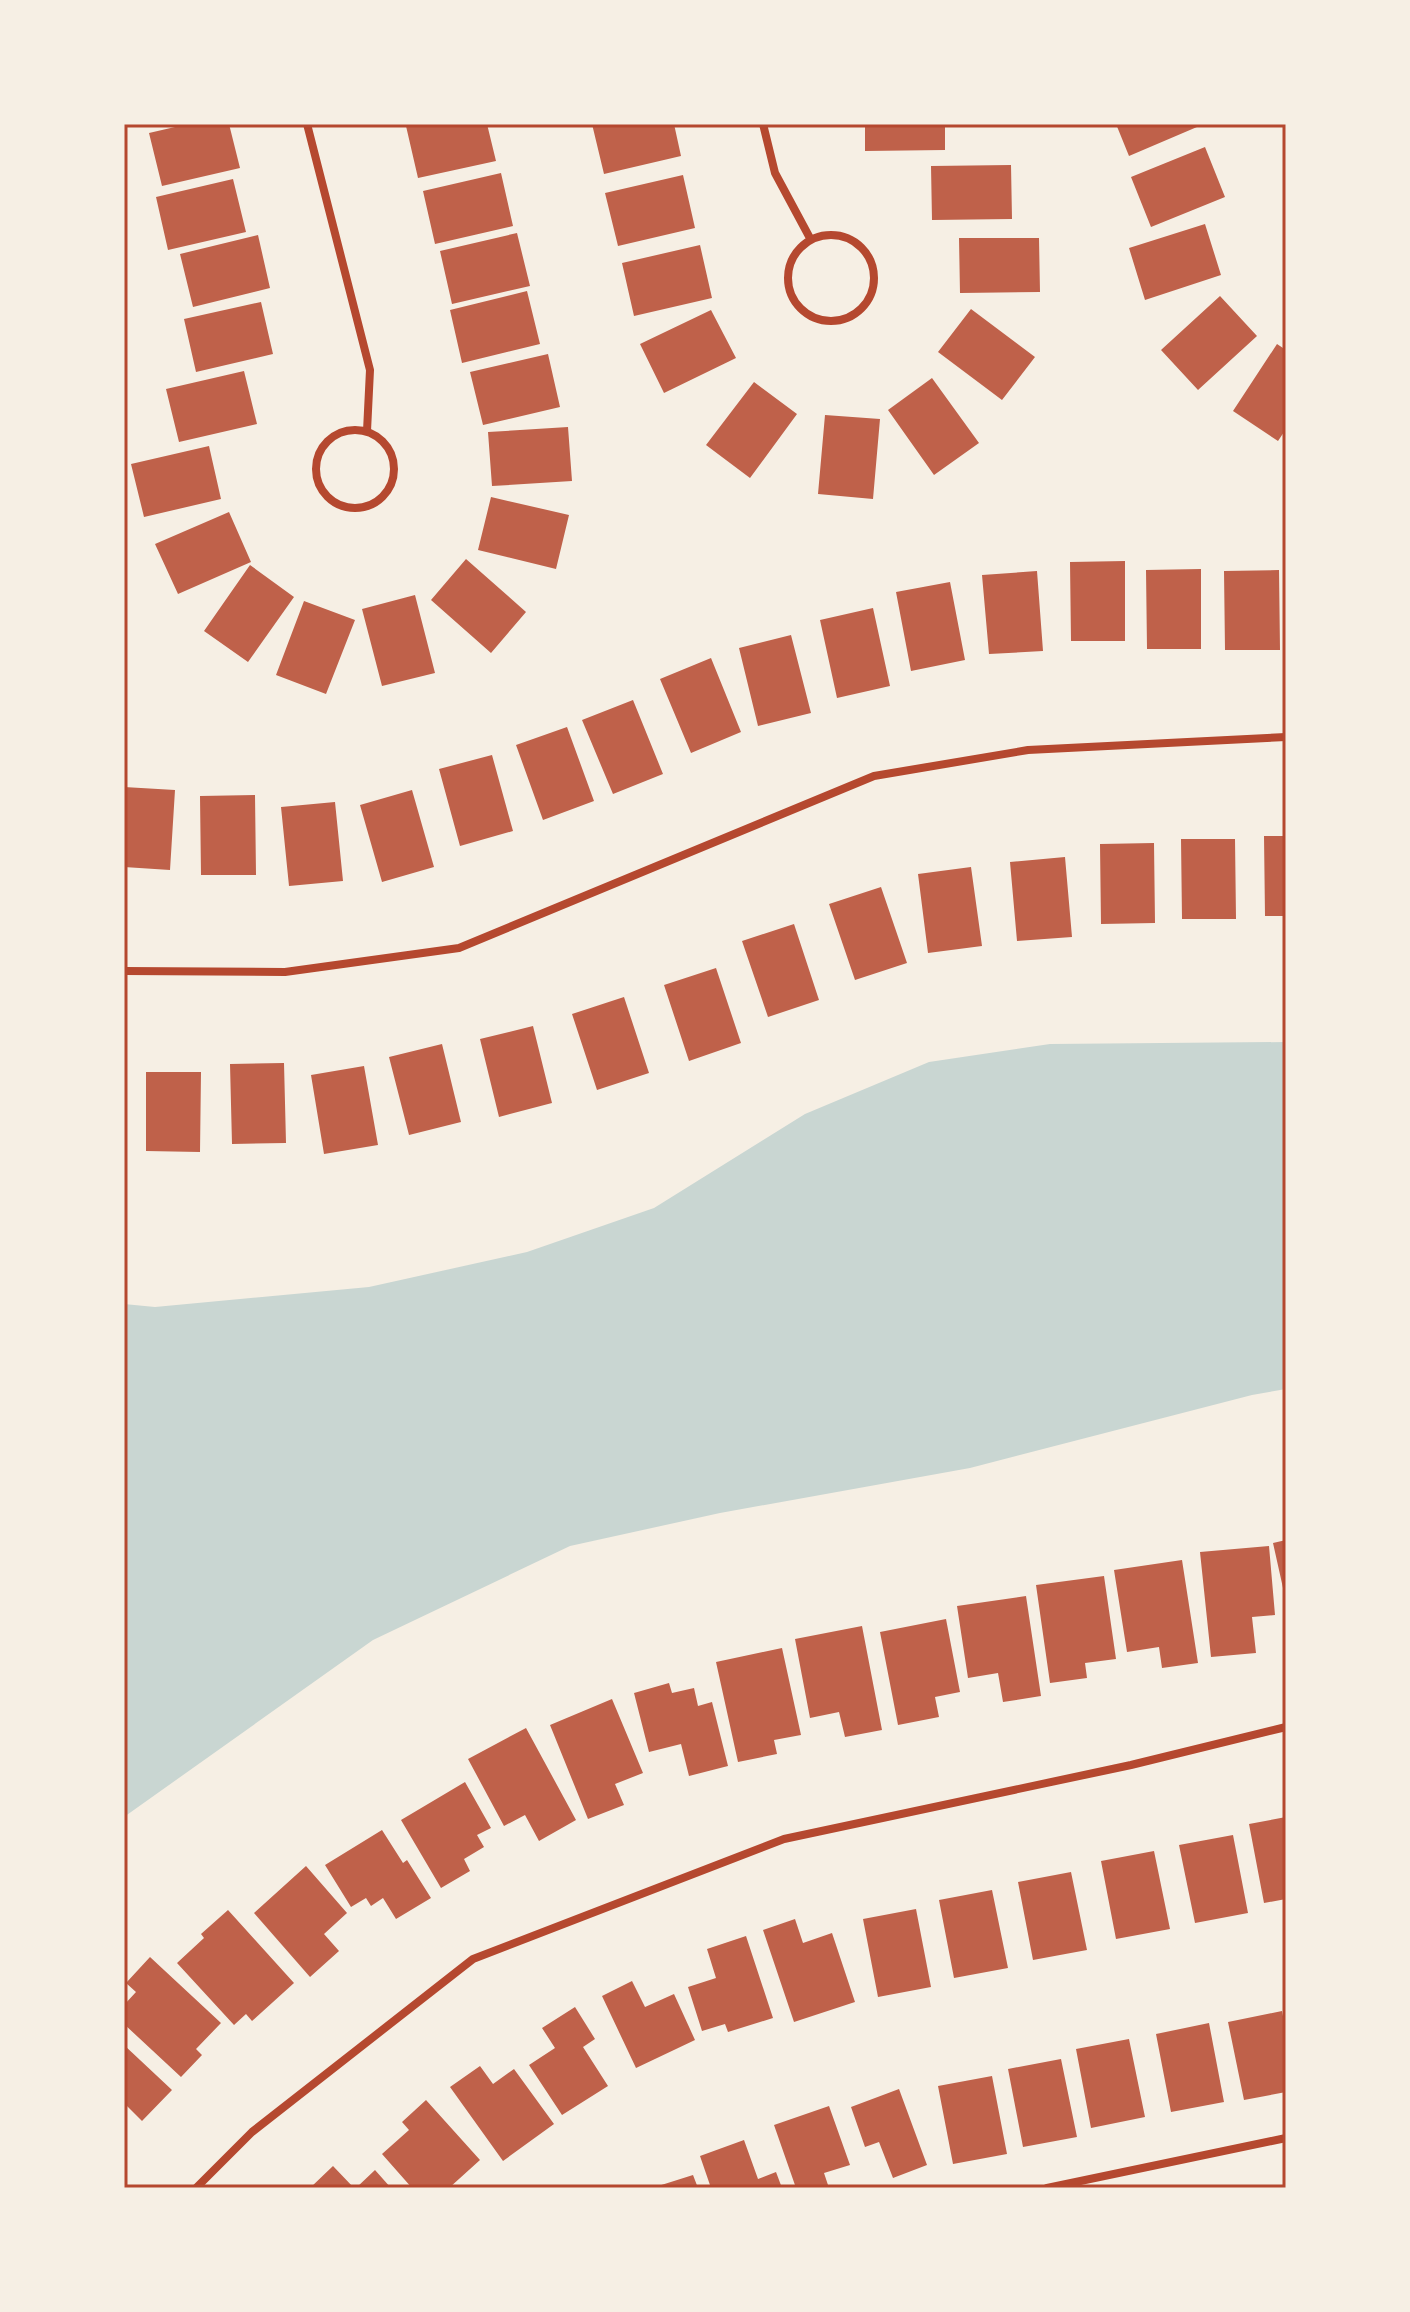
<svg xmlns="http://www.w3.org/2000/svg" width="1410" height="2312" font-family="'Space Grotesk',sans-serif">
<rect width="100%" height="100%" fill="#f6efe4"/>
<!-- water -->
<path fill="#c9d6d2" d="M 1286,1042 L 1286,1389 L 1252,1395 L 970,1468 L 720,1513 L 570,1546 L 373,1640 L 124,1817 L 124,1304 L 155,1307 L 369,1287 L 527,1252 L 654,1208 L 805,1114 L 929,1062 L 1050,1044 Z"/>
<!-- building -->
<path fill="#bf614a" d="M 188,124 L 229,124 L 240,168 L 162,186 L 149,133 Z
M 412,124 L 487,124 L 496,161 L 418,178 L 406,126 Z
M 592,124 L 674,124 L 681,156 L 604,174 Z
M 865,124 L 945,124 L 945,150 L 865,151 Z
M 1116,124 L 1204,124 L 1129,156 Z
M 1205,147 L 1225,197 L 1151,227 L 1131,177 Z
M 1011,165 L 1012,219 L 932,220 L 931,166 Z
M 501,173 L 513,226 L 435,244 L 423,191 Z
M 683,175 L 695,228 L 618,246 L 605,193 Z
M 233,179 L 246,232 L 168,250 L 156,197 Z
M 1205,224 L 1221,275 L 1145,300 L 1129,248 Z
M 517,233 L 530,286 L 452,304 L 440,251 Z
M 258,235 L 270,288 L 193,307 L 180,254 Z
M 959,238 L 1039,238 L 1040,292 L 960,293 Z
M 700,245 L 712,298 L 634,316 L 622,263 Z
M 527,291 L 540,344 L 462,363 L 450,310 Z
M 1220,296 L 1257,336 L 1198,390 L 1161,350 Z
M 261,302 L 273,354 L 196,372 L 184,319 Z
M 971,309 L 1035,357 L 1002,400 L 938,352 Z
M 711,310 L 736,358 L 664,393 L 640,344 Z
M 1277,344 L 1286,350 L 1286,429 L 1278,441 L 1233,411 Z
M 548,354 L 560,407 L 483,425 L 470,372 Z
M 244,371 L 257,424 L 179,442 L 166,389 Z
M 932,378 L 979,443 L 934,475 L 888,410 Z
M 754,382 L 797,414 L 750,478 L 706,445 Z
M 825,415 L 880,419 L 873,499 L 818,494 Z
M 568,427 L 572,481 L 492,486 L 488,432 Z
M 209,446 L 221,499 L 144,517 L 131,464 Z
M 491,497 L 569,515 L 556,569 L 478,550 Z
M 229,512 L 251,562 L 178,594 L 155,544 Z
M 466,559 L 526,612 L 491,653 L 431,600 Z
M 1125,561 L 1125,641 L 1071,641 L 1070,562 Z
M 250,565 L 294,597 L 248,662 L 204,631 Z
M 1201,569 L 1201,649 L 1147,649 L 1146,570 Z
M 1279,570 L 1280,650 L 1225,650 L 1224,571 Z
M 1037,571 L 1043,651 L 989,654 L 982,575 Z
M 950,582 L 965,660 L 911,671 L 896,592 Z
M 415,595 L 435,673 L 382,686 L 362,609 Z
M 304,601 L 355,620 L 326,694 L 276,675 Z
M 873,608 L 890,686 L 837,698 L 820,620 Z
M 791,635 L 811,713 L 758,726 L 739,648 Z
M 711,658 L 741,732 L 691,753 L 660,679 Z
M 633,700 L 663,774 L 613,794 L 582,720 Z
M 567,727 L 594,801 L 543,820 L 516,745 Z
M 492,755 L 513,831 L 460,846 L 439,769 Z
M 124,787 L 175,790 L 170,870 L 124,867 Z
M 412,790 L 434,867 L 382,882 L 360,805 Z
M 255,795 L 256,875 L 201,875 L 200,796 Z
M 335,802 L 343,881 L 289,886 L 281,807 Z
M 1264,836 L 1286,836 L 1286,916 L 1265,916 Z
M 1181,839 L 1235,839 L 1236,919 L 1182,919 Z
M 1154,843 L 1155,923 L 1101,924 L 1100,844 Z
M 1065,857 L 1072,937 L 1017,941 L 1010,862 Z
M 971,867 L 982,946 L 928,953 L 918,874 Z
M 881,887 L 907,963 L 855,980 L 829,904 Z
M 794,924 L 819,1000 L 768,1017 L 742,941 Z
M 716,968 L 741,1043 L 689,1061 L 664,985 Z
M 624,997 L 649,1073 L 597,1090 L 572,1014 Z
M 533,1026 L 552,1103 L 499,1117 L 480,1039 Z
M 442,1044 L 461,1122 L 409,1135 L 389,1057 Z
M 284,1063 L 286,1143 L 232,1144 L 230,1064 Z
M 364,1066 L 378,1145 L 324,1154 L 311,1075 Z
M 146,1072 L 201,1072 L 200,1152 L 146,1151 Z
M 1286,1540 L 1286,1597 L 1285,1597 L 1273,1543 Z
M 1269,1546 L 1275,1615 L 1252,1617 L 1256,1653 L 1211,1657 L 1200,1552 Z
M 1182,1560 L 1198,1663 L 1162,1668 L 1159,1647 L 1127,1652 L 1114,1570 Z
M 1104,1576 L 1116,1659 L 1085,1663 L 1087,1678 L 1050,1683 L 1036,1585 Z
M 1026,1596 L 1041,1696 L 1003,1702 L 998,1673 L 968,1678 L 957,1606 Z
M 946,1619 L 960,1692 L 935,1697 L 939,1717 L 898,1725 L 880,1632 Z
M 862,1626 L 882,1730 L 845,1737 L 839,1712 L 810,1718 L 795,1639 Z
M 782,1648 L 801,1735 L 774,1740 L 777,1754 L 738,1762 L 716,1662 Z
M 669,1683 L 672,1693 L 694,1688 L 698,1706 L 712,1702 L 728,1766 L 689,1776 L 681,1744 L 649,1752 L 634,1693 Z
M 612,1699 L 643,1773 L 615,1784 L 624,1805 L 588,1819 L 550,1725 Z
M 526,1728 L 576,1820 L 539,1841 L 525,1815 L 504,1826 L 468,1759 Z
M 465,1782 L 491,1828 L 477,1835 L 484,1847 L 464,1859 L 470,1871 L 441,1888 L 401,1820 Z
M 1286,1817 L 1286,1899 L 1264,1903 L 1249,1824 Z
M 382,1830 L 403,1863 L 407,1860 L 431,1898 L 396,1919 L 383,1898 L 371,1906 L 366,1898 L 351,1907 L 325,1865 Z
M 1233,1835 L 1248,1913 L 1195,1923 L 1179,1845 Z
M 1154,1851 L 1170,1929 L 1116,1939 L 1101,1861 Z
M 306,1866 L 347,1913 L 324,1934 L 339,1951 L 310,1977 L 254,1913 Z
M 1071,1872 L 1087,1950 L 1033,1960 L 1018,1882 Z
M 992,1890 L 1008,1968 L 954,1978 L 939,1900 Z
M 916,1909 L 931,1987 L 878,1997 L 863,1919 Z
M 228,1910 L 294,1983 L 252,2021 L 246,2014 L 234,2025 L 177,1963 L 204,1938 L 201,1934 Z
M 795,1919 L 803,1943 L 832,1933 L 855,2002 L 794,2022 L 763,1930 Z
M 746,1936 L 773,2018 L 728,2032 L 725,2024 L 702,2031 L 688,1987 L 716,1978 L 707,1949 Z
M 150,1957 L 221,2023 L 196,2049 L 202,2055 L 181,2077 L 124,2024 L 124,2005 L 136,1992 L 126,1983 Z
M 632,1981 L 645,2007 L 674,1994 L 695,2040 L 636,2068 L 602,1996 Z
M 575,2007 L 595,2039 L 583,2047 L 608,2086 L 562,2115 L 529,2065 L 555,2048 L 542,2028 Z
M 1282,2011 L 1286,2032 L 1286,2092 L 1244,2100 L 1228,2022 Z
M 1209,2023 L 1224,2102 L 1171,2112 L 1156,2034 Z
M 1129,2039 L 1145,2117 L 1091,2128 L 1076,2049 Z
M 124,2045 L 172,2090 L 142,2121 L 124,2103 Z
M 1061,2059 L 1077,2137 L 1023,2147 L 1008,2069 Z
M 480,2066 L 493,2084 L 514,2069 L 554,2124 L 503,2161 L 450,2087 Z
M 992,2076 L 1007,2154 L 953,2164 L 938,2086 Z
M 899,2089 L 927,2165 L 893,2178 L 879,2142 L 865,2147 L 851,2107 Z
M 426,2100 L 480,2160 L 449,2188 L 412,2188 L 382,2154 L 409,2130 L 402,2122 Z
M 829,2106 L 850,2165 L 824,2173 L 829,2188 L 796,2188 L 774,2125 Z
M 744,2140 L 758,2179 L 776,2172 L 782,2188 L 711,2188 L 700,2156 Z
M 333,2166 L 354,2188 L 310,2188 Z
M 375,2170 L 391,2188 L 356,2188 Z
M 693,2175 L 698,2188 L 655,2188 L 655,2187 Z"/>
<g fill="none" stroke-linecap="round" stroke-linejoin="round">
<!-- minor -->
<path stroke="#b5482f" stroke-width="8" d="M 307,124 L 370,370 L 367,431
M 763,124 L 775,173 L 811,240
M788 278a43 43 0 1 1 86 0a43 43 0 1 1-86 0Z
M316 469a39 39 0 1 1 78 0a39 39 0 1 1-78 0Z
M 124,971 L 285,972 L 459,948 L 874,776 L 1028,750 L 1286,737
M 196,2188 L 252,2132 L 473,1959 L 784,1839 L 1131,1765 L 1286,1727
M 1047,2188 L 1286,2138"/>
</g>
<!-- border -->
<rect width="1410" height="2312" fill="none" stroke="#f6efe4" stroke-width="252"/>
<rect x="126" y="126" width="1158" height="2060" fill="none" stroke="#b5482f" stroke-width="3"/>
</svg>
